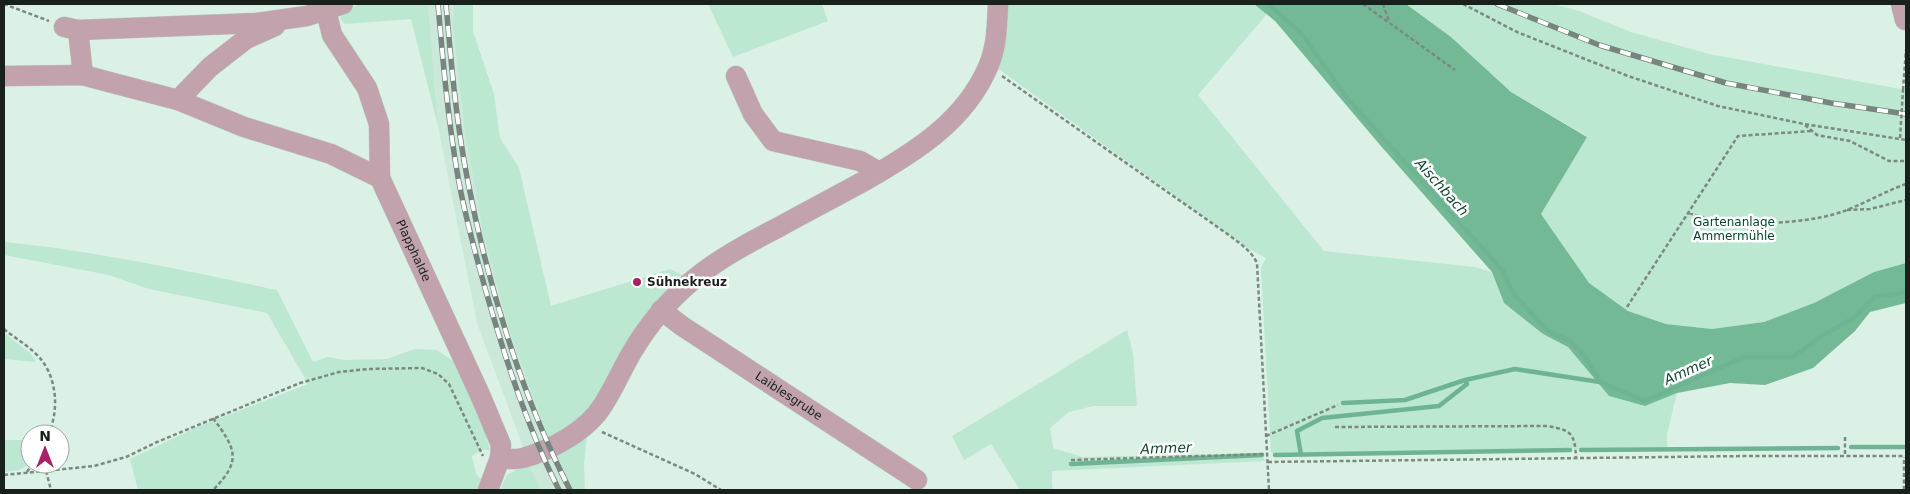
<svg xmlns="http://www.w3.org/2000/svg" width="1910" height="494" font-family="'DejaVu Sans',sans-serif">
<rect width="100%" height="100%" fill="#dbf1e5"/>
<!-- built -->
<path fill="#cbe8d8" d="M 428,4 L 454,4 L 453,27 L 465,133 L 483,233 L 506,320 L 555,458 L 572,490 L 541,490 L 528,463 L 518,433 L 477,323 L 438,126 Z"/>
<!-- green -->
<path fill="#bce7d0" d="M 359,4 L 428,4 L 438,126 L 411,19 L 345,24 L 340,18 L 345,11 Z
M 454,4 L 473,4 L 473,31 L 494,94 L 500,138 L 519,168 L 551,306 L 670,269 L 687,277 L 580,422 L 587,437 L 584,464 L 585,490 L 572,490 L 555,458 L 506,320 L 483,233 L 465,133 L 453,27 Z
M 708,4 L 822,4 L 828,21 L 733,57 Z
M 1000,4 L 1254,4 L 1267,14 L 1198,95 L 1324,251 L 1475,267 L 1492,272 L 1504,303 L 1543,334 L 1568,347 L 1609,396 L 1645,406 L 1677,393 L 1667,434 L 1667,448 L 1271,453 L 1261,268 L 1266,258 L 1249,249 L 997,68 Z
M 1406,4 L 1553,4 L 1579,11 L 1631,32 L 1709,54 L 1906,90 L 1906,263 L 1874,272 L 1814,303 L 1764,322 L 1712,329 L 1666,324 L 1628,311 L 1588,283 L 1541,214 L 1587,136 L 1511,92 L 1451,37 Z
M 4,242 C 96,251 187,271 277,290 L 313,362 L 328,357 L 345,360 L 387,359 L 415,349 L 437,350 L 456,363 L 476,401 L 490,450 L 481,450 L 472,456 L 476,474 L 485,484 L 483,490 L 138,490 L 130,459 L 197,427 L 308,384 L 305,378 L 267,313 L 149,289 L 109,275 L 4,255 Z
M 1127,330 L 1133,353 L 1137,406 L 1093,406 L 1069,412 L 1050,428 L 1053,448 L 1083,457 L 1262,453 L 1265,461 L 1052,471 L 1052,485 L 1053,490 L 1020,490 L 991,444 L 964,460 L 952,436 Z
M 4,333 L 30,353 L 36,362 L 4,359 Z
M 4,440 L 30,440 L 30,464 L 19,470 L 4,472 Z
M 528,463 L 541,490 L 500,490 L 507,475 Z"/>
<!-- forest -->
<path fill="#73b996" d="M 1254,4 L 1406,4 L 1451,37 L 1511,92 L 1587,137 L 1541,214 L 1589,283 L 1628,311 L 1666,324 L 1712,329 L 1764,322 L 1814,303 L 1874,272 L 1906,263 L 1906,303 L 1870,312 L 1855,331 L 1813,368 L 1765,385 L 1730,383 L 1677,393 L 1645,406 L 1609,396 L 1568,347 L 1543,334 L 1504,303 L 1492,272 L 1380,145 L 1275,21 Z"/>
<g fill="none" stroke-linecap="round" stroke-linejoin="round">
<!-- stream -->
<path stroke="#6fb492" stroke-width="4.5" d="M 1268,4 L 1301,33 L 1348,99 L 1503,271 L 1513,293 L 1547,330 L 1570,341 L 1584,355 L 1600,382
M 1343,403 L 1405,400 L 1465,380 L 1515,369 L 1600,382 L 1645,401 L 1744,357 L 1793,357 L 1820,337 L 1855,317 L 1874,297 L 1906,292
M 1851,447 L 1906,447
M 1581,450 L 1838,448
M 1275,455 L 1570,450
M 1301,455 L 1297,431 L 1322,418 L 1439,406 L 1467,384 L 1465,380
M 1071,464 L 1262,455"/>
<!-- minor casing -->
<g stroke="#b8ccc1" stroke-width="21">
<g id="minor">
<path d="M 1901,4 L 1905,20"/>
<path id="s1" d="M 326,10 L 332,35 L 367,88 L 379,124 L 380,178 L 481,397 L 501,445 L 500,458 L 488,490"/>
<path d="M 64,27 L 78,30 L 257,23 L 307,16 L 343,4"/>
<path d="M 78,30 L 83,75"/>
<path d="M 4,76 L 83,75 L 109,82 L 178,100 L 244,127 L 331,154 L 380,178"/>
<path d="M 736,76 L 753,114 L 773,141 L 860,161 L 879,172"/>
<path d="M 178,100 L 210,67 L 246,39 L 275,26"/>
<path id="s2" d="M 661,310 L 682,326 L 917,480"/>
<path d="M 500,458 C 507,459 516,460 523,458 C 551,450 587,431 603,405 C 614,388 622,369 632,352 C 648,325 669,300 693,280 C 718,259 750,242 779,227 C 808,211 837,196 866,180 C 915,152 965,121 988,67 C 997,47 997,25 998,4"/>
</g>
</g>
<!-- path -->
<path stroke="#7a8981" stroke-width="2.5" stroke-dasharray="4 2.5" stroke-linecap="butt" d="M 4,4 L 49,21
M 1363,4 L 1455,70
M 1383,4 L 1389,21
M 1463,4 L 1517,32 L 1628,76 L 1718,106 L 1804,124 L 1906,140
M 1002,76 L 1226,233 C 1238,242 1251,250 1257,263 L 1269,490
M 1903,90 L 1906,50
M 1805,125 L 1817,135 L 1850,141 L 1889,161 L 1906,161
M 1847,210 L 1870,209 L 1906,200
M 1689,213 C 1705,218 1721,222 1738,223 C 1771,224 1816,222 1847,210 C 1867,202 1886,191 1906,184
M 1627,307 L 1738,136 L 1812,131
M 4,329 C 16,339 34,349 43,362 C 57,381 59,413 48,434
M 213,418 C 235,448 243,460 213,490
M 1335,427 L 1547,426 C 1571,430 1575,433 1576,458
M 602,432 L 695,474 L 721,490
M 1266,436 L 1338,405
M 1845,437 L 1845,456
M 1071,460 L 1267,454
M 1268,462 L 1746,456 L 1906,456
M 46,471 L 51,490
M 27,472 L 32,464
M 4,475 L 94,466 L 126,457 L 157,442 L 300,383 L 339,372 L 368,369 L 422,368 L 438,374 L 449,384 L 483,456
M 1904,490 L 1904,457"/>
<!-- minor -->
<use href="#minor" stroke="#c1a2ad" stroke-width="20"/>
<!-- rail casing -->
<g stroke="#76857d" stroke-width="5.5">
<path id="rail" d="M 438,4 C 443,62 448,120 458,177 C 465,217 476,256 487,295 C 506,361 528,429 559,490
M 446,4 C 451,62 456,120 467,177 C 487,283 521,394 570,490
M 1497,4 L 1599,45 L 1726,83 L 1831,103 L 1906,114"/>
</g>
<!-- rail -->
<use href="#rail" stroke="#fff" stroke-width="4" stroke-dasharray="11" stroke-linecap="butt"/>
<!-- path-bridge -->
<path stroke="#7a8981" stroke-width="2.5" stroke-dasharray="4 2.5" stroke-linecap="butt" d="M 1900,138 L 1903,90"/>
</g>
<!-- markers -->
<circle fill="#a92166" stroke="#fff" stroke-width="2" cx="637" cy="282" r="5"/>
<g text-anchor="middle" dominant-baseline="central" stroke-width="5" stroke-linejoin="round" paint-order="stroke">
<!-- park labels -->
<g font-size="12" fill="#08432d" stroke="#fff">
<text x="1734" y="222">Gartenanlage<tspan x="1734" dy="14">Ammermühle</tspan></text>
</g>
<!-- street labels -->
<g font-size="12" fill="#19211d" stroke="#fff">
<text stroke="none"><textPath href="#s1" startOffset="261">Plapphalde</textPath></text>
<text stroke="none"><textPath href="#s2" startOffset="154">Laiblesgrube</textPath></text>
</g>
<!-- poi labels -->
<g font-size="12" font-weight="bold" fill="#19211d" stroke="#fff" text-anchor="start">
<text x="647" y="282">Sühnekreuz</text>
</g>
<!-- water labels -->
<g font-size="14" font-style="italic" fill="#114932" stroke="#fff">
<text transform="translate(1442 187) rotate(48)">Aischbach</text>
<text transform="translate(1688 370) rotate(-24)">Ammer</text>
<text transform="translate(1166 448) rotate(-2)">Ammer</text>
</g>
</g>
<!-- border -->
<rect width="1910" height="494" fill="none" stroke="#19211d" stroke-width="10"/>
<!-- north arrow -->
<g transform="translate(45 449)"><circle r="24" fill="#ffffff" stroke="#a3a6a5"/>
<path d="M0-4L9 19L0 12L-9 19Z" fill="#a92166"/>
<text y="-8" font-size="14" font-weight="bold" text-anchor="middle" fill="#19211d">N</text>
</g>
</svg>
